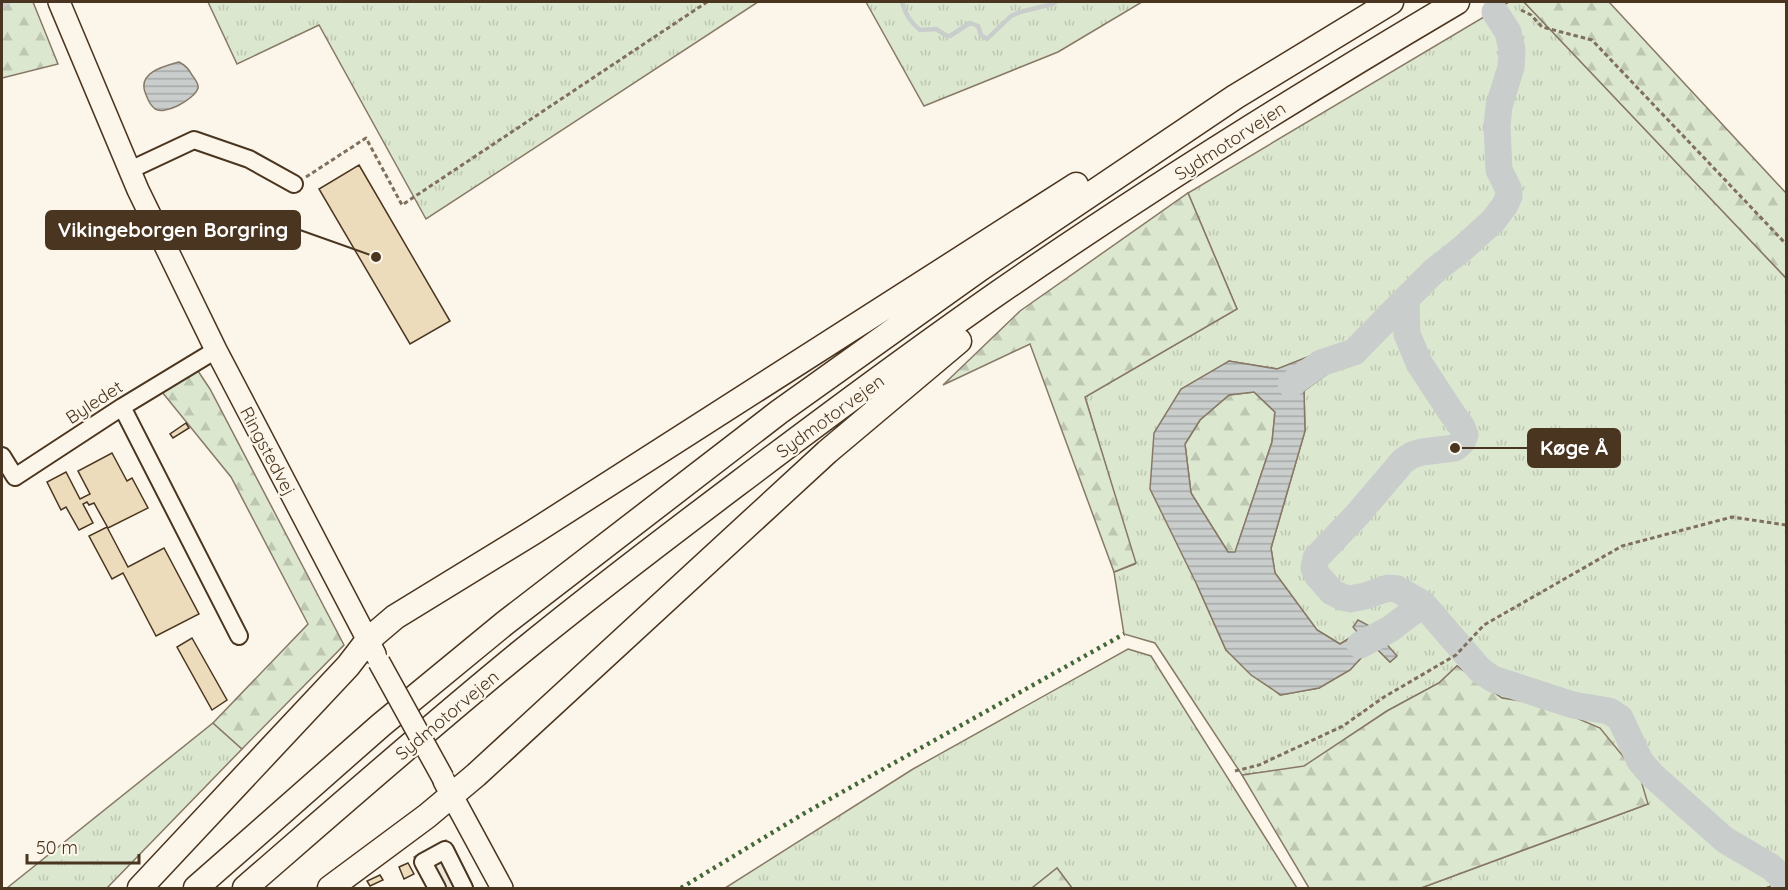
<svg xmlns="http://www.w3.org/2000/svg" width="1788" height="890" font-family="Quicksand,sans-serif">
<defs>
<pattern id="grass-tufts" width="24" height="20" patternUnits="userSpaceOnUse" patternTransform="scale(1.5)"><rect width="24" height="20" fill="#dce7d0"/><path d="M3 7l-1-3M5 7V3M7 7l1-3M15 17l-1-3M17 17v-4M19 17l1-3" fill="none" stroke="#bec7b2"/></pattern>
<pattern id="forest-firs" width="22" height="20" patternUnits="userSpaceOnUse" patternTransform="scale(1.5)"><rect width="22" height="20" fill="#dce7d0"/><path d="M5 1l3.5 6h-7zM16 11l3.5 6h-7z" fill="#bec7b2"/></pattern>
<pattern id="water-rules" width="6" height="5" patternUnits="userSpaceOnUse" patternTransform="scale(1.5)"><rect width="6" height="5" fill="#c9cecd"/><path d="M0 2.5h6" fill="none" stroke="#a5a8a6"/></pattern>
</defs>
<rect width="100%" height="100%" fill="#fbf6e9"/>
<!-- grass -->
<path fill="url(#grass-tufts)" stroke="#887966" stroke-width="1.5" fill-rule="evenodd" d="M 208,2 L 758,2 L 426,219 L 319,25 L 237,64 Z
M 866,2 L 1142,2 L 1058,52 L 924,106 Z
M 1509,2 L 1524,2 L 1786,278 L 1786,888 L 1421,888 L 1648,804 L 1546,705 L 1502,698 L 1457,666 L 1439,683 L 1387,711 L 1304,767 L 1242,775 L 1155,643 L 1124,634 L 1114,572 L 1135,564 L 1085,397 L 1237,309 L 1188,193 ZM 1310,356 L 1304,391 L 1305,431 L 1271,548 L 1275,573 L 1317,630 L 1340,644 L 1358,633 L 1390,629 L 1383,640 L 1396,657 L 1390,662 L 1373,645 L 1350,670 L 1319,688 L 1280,695 L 1226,650 L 1197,585 L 1229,361 L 1278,369 Z
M 1128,649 L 1151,656 L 1297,888 L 1072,888 L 1057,868 L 1032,888 L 725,888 L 913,769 Z
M 213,723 L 242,749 L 107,888 L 7,888 Z"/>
<!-- forest -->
<path fill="url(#forest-firs)" stroke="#887966" stroke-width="1.5" d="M 2,2 L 33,2 L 58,64 L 2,78 Z
M 1524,2 L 1609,2 L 1786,193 L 1786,278 Z
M 1188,193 L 1237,309 L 1085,397 L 1136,563 L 1114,572 L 1030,344 L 943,385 L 1020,311 Z
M 198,371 L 210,389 L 344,645 L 242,749 L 213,723 L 308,624 L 231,477 L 162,392 Z
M 1254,392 L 1275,412 L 1272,442 L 1235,553 L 1228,552 L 1191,493 L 1185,444 L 1200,420 L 1229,395 Z
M 1457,666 L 1502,698 L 1546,705 L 1600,728 L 1640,777 L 1648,804 L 1421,888 L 1309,888 L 1242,775 L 1304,766 L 1387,711 L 1439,683 Z
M 1057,868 L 1072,888 L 1032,888 Z"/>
<!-- parking -->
<path fill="#ede7d9" stroke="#887966" stroke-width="1.5" d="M 446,840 L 471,888 L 431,888 L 414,857 Z"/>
<!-- water -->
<path fill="url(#water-rules)" stroke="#887966" stroke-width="1.5" fill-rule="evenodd" d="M 179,62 C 185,65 189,69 192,75 C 195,79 199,84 198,88 C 195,99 163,117 154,108 C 149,104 147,97 145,92 C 138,72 165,66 179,62 Z
M 1310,356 L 1330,372 L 1304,391 L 1305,431 L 1271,548 L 1275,573 L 1317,630 L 1340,644 L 1358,633 L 1353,627 L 1358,620 L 1375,629 L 1390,629 L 1383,640 L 1397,656 L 1390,662 L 1373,645 L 1350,670 L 1319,688 L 1281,695 L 1251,675 L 1226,650 L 1197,585 L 1150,489 L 1154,433 L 1181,389 L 1229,361 L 1277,369 ZM 1254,392 L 1275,412 L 1272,442 L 1235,552 L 1228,552 L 1191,493 L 1185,444 L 1200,420 L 1229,395 Z"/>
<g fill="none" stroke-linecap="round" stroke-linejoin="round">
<!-- stream -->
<path stroke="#c9cecd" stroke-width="4.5" d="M 902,2 C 906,15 910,22 920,30 L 936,29 L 947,36 L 950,36 L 970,23 L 978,26 L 981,35 L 987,39 L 1011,16 L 1020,12 L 1053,4 L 1056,2
M 2,6 L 9,2"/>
<!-- river -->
<path stroke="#c9cecd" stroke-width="27" d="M 1495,12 L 1508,32 L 1512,50 L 1511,67 L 1499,106 L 1497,126 L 1499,170 L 1508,188 L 1509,196 L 1505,205 L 1493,221 L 1462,249 L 1434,271 L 1406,299 L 1407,334 L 1419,363 L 1451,412 L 1462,427 L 1465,435 L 1462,442 L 1455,448 L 1422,452 L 1412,455 L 1403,461 L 1357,515 L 1316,558 L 1314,568 L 1317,575 L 1332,592 L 1342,597 L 1350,599 L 1365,596 L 1388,588 L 1397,589 L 1423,604 L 1480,670 L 1493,679 L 1573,705 L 1609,711 L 1620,718 L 1640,761 L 1652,775 L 1725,840 L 1771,867 L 1786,881
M 1291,384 L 1321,363 L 1354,352 L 1406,299
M 1360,645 L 1390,629 L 1423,604"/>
</g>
<!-- building -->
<path fill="#ecdcbc" stroke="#4a3520" stroke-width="1.5" d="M 359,165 L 450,321 L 410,344 L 319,189 Z
M 186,423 L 189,428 L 173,438 L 170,434 Z
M 112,453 L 127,481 L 132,478 L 148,508 L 108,528 L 94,503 L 89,505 L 87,502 L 83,504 L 93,523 L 79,530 L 66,507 L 61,510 L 47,482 L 66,472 L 80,499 L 90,494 L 78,471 Z
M 107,527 L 128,567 L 164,548 L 199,614 L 156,636 L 123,573 L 112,579 L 89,536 Z
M 192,638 L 227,700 L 212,710 L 177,647 Z
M 408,863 L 414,874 L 404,879 L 399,867 Z
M 380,875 L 383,880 L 370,886 L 367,881 Z"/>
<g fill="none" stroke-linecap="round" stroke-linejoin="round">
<!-- minor casing -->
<g stroke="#4a3520" stroke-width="20">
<path id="minor" d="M 130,170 L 194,140 L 249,159 L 294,184
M 122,407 L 239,636
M 2,456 L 15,477 L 122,407 L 216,350
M 437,888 L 423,862 L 445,850 L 464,888"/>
</g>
<!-- major casing -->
<g stroke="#4a3520" stroke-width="24">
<path id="major" d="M 59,2 L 138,190 L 216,350 L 375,654
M 444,781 L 502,888"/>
</g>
<!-- highway casing -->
<g stroke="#4a3520" stroke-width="27">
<path id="highway" d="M 140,888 L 348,666 L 368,640 L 395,617 L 532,533 L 1076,185
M 196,888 L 381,725 L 505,623 L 779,412 L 981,268 L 1235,97 L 1391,2
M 245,888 C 336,809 427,729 521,652 C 591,595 663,540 736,485 C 822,420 909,355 998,293 C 1147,190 1301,94 1457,2
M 330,888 L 427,816 L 476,775 L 827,452 L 959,341"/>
</g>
<!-- path -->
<path stroke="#7f6f5c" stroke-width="3" stroke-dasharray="4.5 3" stroke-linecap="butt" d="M 1521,10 L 1531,15 L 1542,27 L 1592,40 L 1786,244
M 306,177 L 366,138 L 402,205 L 707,2
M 1235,771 L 1259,765 L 1343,726 L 1384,697 L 1456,655 L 1484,625 L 1622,546 L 1732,517 L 1786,525
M 1767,888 L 1771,887"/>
<!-- minor -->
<use href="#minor" stroke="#fbf6e9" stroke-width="16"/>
<!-- major -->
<use href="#major" stroke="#fbf6e9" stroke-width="21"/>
<!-- highway -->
<use href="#highway" stroke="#fbf6e9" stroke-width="24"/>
<!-- major-bridge casing -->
<g stroke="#4a3520" stroke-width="24" stroke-linecap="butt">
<path id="major-bridge" d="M 379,662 L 443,778"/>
</g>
<!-- major-bridge -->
<use href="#major-bridge" stroke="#fbf6e9" stroke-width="21"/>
<!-- hedge -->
<path stroke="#436837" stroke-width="4.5" stroke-dasharray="3 4.5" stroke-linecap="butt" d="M 681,888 L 803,814 L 1124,634"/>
</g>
<g text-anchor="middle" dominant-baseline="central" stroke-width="4.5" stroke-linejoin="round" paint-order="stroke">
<!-- street labels -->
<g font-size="18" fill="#4a3520" stroke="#fbf6e9">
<text transform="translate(1230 141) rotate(-33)">Sydmotorvejen</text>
<text transform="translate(94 402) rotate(-33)">Byledet</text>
<text transform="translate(830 416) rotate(-36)">Sydmotorvejen</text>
<text transform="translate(268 451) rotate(62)">Ringstedvej</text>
<text transform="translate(447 715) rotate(-40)">Sydmotorvejen</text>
</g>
</g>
<!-- callouts -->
<path fill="none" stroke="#4a3520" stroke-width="2" d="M376 257L300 230M1455 448L1528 448"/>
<g fill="#4a3520" stroke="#fbf6e9" stroke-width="2">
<circle cx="376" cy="257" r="6"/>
<circle cx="1455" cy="448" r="6"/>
</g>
<g fill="#4a3520" stroke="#4a3520" stroke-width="2">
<rect x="46" y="211" width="254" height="38" rx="6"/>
<rect x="1528" y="429" width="92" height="38" rx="6"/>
</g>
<g font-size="20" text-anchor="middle" font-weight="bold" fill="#fff">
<text x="173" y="237">Vikingeborgen Borgring</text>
<text x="1574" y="455">Køge Å</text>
</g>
<!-- border -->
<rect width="1788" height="890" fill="none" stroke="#4a3520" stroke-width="6"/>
<!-- scale -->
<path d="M27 854v9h112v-9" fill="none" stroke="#4a3520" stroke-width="3"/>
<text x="36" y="854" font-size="18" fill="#4a3520" stroke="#fbf6e9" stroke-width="4.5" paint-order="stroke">50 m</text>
</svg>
